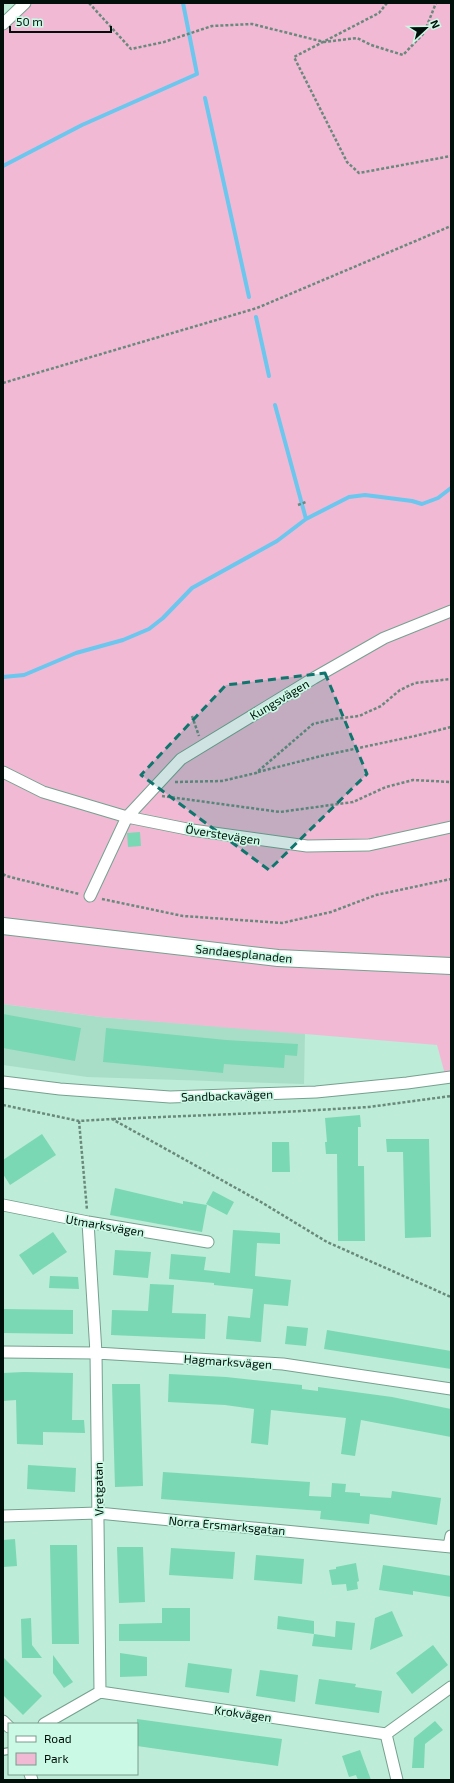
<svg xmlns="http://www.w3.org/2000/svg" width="454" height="1783" font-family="'Exo 2',sans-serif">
<rect width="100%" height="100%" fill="#bdecd8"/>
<!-- built -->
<path fill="#a8dec8" d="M 3,1004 L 101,1017 L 305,1033 L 304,1084 L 87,1077 L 3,1065 Z"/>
<!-- green -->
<path fill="#f2b9d5" d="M 25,3 L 451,3 L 451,1077 L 446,1078 L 437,1045 L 101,1017 L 3,1004 L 3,24 Z"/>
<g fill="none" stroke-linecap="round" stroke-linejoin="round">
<!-- stream -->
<path stroke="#6bc7ee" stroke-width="4" d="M 205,98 L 249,297
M 3,166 L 82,125 L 197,74 L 183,3
M 256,317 L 269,376
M 275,405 L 306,519
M 3,677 L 24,675 L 76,653 L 123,640 L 149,629 L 163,618 L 192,588 L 277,541 L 306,519 L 349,497 L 365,495 L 381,497 L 412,501 L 422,504 L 438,498 L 451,488"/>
</g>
<!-- building -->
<path fill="#7ad8b5" d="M 140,832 L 141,846 L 128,847 L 127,833 Z
M 3,1014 L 81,1028 L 75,1061 L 3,1048 Z
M 106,1028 L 226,1040 L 298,1044 L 297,1056 L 285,1055 L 284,1068 L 224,1064 L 223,1073 L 103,1062 Z
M 360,1115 L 361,1127 L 358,1127 L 358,1166 L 364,1166 L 365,1241 L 338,1241 L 337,1154 L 326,1154 L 325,1142 L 327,1142 L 325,1118 Z
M 42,1134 L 56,1155 L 10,1185 L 3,1174 L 3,1160 Z
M 386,1139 L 429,1139 L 431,1237 L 405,1238 L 403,1152 L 387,1152 Z
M 272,1142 L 289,1142 L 290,1172 L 272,1172 Z
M 115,1188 L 183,1204 L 183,1201 L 207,1205 L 202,1232 L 110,1215 Z
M 213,1191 L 234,1202 L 227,1215 L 206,1204 Z
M 233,1230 L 280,1233 L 280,1244 L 257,1243 L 255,1276 L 291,1280 L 288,1306 L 264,1304 L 261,1342 L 226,1339 L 228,1316 L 250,1318 L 253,1289 L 214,1285 L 214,1283 L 169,1279 L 171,1254 L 206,1257 L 204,1270 L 230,1273 Z
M 53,1232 L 67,1252 L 33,1275 L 19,1255 Z
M 115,1250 L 151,1252 L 148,1278 L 113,1275 Z
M 50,1276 L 78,1277 L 79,1289 L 49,1288 Z
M 150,1284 L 174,1285 L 172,1313 L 206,1314 L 205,1339 L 111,1335 L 112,1310 L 148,1311 Z
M 3,1309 L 73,1310 L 73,1334 L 3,1333 Z
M 287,1326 L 308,1328 L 306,1346 L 285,1344 Z
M 327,1330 L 451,1351 L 451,1369 L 324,1349 Z
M 24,1372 L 73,1373 L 72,1420 L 84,1420 L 85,1433 L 43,1432 L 43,1445 L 17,1444 L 16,1400 L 3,1401 L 3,1373 Z
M 169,1374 L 226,1377 L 302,1385 L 302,1389 L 318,1391 L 318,1387 L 392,1397 L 451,1409 L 451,1437 L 361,1420 L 355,1456 L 341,1454 L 346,1418 L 271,1410 L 268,1445 L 251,1443 L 254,1409 L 225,1405 L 168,1402 Z
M 112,1384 L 140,1384 L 143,1486 L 115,1487 Z
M 28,1465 L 76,1468 L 75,1492 L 27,1489 Z
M 163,1472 L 310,1482 L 309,1496 L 331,1497 L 332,1483 L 346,1484 L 345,1492 L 360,1493 L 360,1496 L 391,1498 L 392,1491 L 441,1498 L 437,1525 L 370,1514 L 369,1524 L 320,1519 L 321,1511 L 161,1499 Z
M 15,1539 L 17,1566 L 3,1567 L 3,1540 Z
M 50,1545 L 77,1545 L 79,1644 L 52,1644 Z
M 117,1547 L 143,1547 L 145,1602 L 119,1603 Z
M 171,1548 L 235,1552 L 233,1579 L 169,1575 Z
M 256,1555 L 304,1559 L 302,1584 L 254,1580 Z
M 356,1563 L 359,1581 L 357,1582 L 358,1589 L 347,1591 L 346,1584 L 332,1585 L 329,1570 L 336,1569 L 336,1567 Z
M 383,1565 L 451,1576 L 451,1597 L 413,1591 L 413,1595 L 379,1590 Z
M 162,1608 L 190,1608 L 190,1641 L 119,1641 L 119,1624 L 162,1623 Z
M 392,1611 L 403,1636 L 370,1650 L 375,1618 Z
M 278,1616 L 314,1621 L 314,1634 L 277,1629 Z
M 31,1618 L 32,1645 L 42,1658 L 22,1658 L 21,1619 Z
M 336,1621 L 355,1623 L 352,1650 L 312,1646 L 314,1634 L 335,1637 Z
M 433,1645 L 448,1665 L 412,1694 L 396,1673 Z
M 120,1653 L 147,1657 L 147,1676 L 120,1677 Z
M 53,1655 L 73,1682 L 64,1688 L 53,1673 Z
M 3,1657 L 42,1696 L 23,1715 L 3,1695 Z
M 188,1663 L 232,1669 L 229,1693 L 185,1687 Z
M 260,1670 L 298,1675 L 295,1702 L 256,1696 Z
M 319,1679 L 356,1684 L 355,1687 L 382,1691 L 379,1713 L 315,1704 Z
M 137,1719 L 282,1739 L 278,1766 L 137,1746 Z
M 435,1721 L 443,1730 L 425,1744 L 424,1768 L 412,1768 L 414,1738 Z
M 360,1750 L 371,1780 L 358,1780 L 356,1775 L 349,1777 L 342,1756 Z"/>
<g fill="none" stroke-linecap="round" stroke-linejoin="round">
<!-- lane casing -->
<g stroke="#75a18f" stroke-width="8">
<path id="lane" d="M 3,1752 L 9,1751"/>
</g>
<!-- street casing -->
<g stroke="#75a18f" stroke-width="13">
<path id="street" d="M 3,24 L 25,3
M 3,772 L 43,792 L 127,817 L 192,830 L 307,846 L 369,845 L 451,827
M 90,896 L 127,817 L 181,759 L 314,678 L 384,638 L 451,611
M 3,1082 L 60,1089 L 170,1097 L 316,1092 L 407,1083 L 451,1077
M 3,1205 L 88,1222 L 208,1242
M 3,1352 L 96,1353 L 283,1364 L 451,1389
M 3,1516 L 98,1513 L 451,1547
M 449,1546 L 451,1536
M 100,1692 L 386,1734
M 3,1721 L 9,1727
M 44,1724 L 100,1692 L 96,1353 L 88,1222
M 386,1734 L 451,1687
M 386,1734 L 397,1780
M 30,1774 L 32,1780"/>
</g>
<!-- secondary casing -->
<g stroke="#75a18f" stroke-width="18">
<path id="secondary" d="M 3,926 L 278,958 L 451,966"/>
</g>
<!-- path -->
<path stroke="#69897c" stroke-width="2.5" stroke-dasharray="3 2" stroke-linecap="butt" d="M 89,3 L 131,49 L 164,42 L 212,26 L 252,24 L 324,42 L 357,38 L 371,45 L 403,55 L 424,33 L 436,3
M 387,3 L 379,13 L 294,57 L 347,162 L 359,173 L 451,156
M 3,383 L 257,308 L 451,226
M 298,505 L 306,502
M 192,716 L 199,736
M 258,772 L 321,756 L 415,736 L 451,727
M 175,782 L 222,781 L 256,773 L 313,724 L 334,719 L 359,716 L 381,706 L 400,690 L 415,683 L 451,679
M 162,796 L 280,812 L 353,802 L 386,787 L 413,780 L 451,782
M 3,874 L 6,876 L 79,894
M 102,899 L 183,916 L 282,923 L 331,912 L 376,895 L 451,879
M 3,1105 L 79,1121 L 112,1119 L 261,1202 L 327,1242 L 451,1297
M 113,1119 L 283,1112 L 369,1107 L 451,1096
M 79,1121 L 87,1210"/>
<!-- lane -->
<use href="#lane" stroke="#fff" stroke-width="5.5"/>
<!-- street -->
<use href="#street" stroke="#fff" stroke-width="11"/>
<!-- secondary -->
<use href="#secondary" stroke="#fff" stroke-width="16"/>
</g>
<!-- marked area -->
<path fill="#0f766e" fill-opacity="0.2" stroke="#0f766e" stroke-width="3" stroke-dasharray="8 5" stroke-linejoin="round" d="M 325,673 L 367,774 L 269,870 L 141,775 L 226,685 Z"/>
<g text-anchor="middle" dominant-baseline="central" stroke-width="3.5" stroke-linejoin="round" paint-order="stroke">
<!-- street labels -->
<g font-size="12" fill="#01100a" stroke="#caf9e5">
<text transform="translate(279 699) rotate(-31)">Kungsvägen</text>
<text transform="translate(223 834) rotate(9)">Överstevägen</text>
<text transform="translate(244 953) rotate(6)">Sandaesplanaden</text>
<text transform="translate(227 1095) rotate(-2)">Sandbackavägen</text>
<text transform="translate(105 1225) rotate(10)">Utmarksvägen</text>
<text transform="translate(228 1361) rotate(4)">Hagmarksvägen</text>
<text transform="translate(98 1489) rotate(-91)">Vretgatan</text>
<text transform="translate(227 1525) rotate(5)">Norra Ersmarksgatan</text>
<text transform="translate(243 1713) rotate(8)">Krokvägen</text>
</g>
</g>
<!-- border -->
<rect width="454" height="1783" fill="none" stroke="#01100a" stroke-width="8"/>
<!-- legend -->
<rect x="8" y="1723" width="130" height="52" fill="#caf9e5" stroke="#7a9c8d"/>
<rect x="16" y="1736" width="20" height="6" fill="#ffffff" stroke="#7a9c8d"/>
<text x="44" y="1743" font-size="12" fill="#01100a">Road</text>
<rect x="16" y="1753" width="20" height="12" fill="#f2b9d5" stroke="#7a9c8d"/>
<text x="44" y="1763" font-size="12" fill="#01100a">Park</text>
<!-- north arrow -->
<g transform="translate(426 28) rotate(68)" stroke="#caf9e5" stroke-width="3" paint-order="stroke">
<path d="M0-3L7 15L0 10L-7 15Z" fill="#01100a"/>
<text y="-6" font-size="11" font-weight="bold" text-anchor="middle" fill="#01100a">N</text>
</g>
<!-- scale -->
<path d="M10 26v6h101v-6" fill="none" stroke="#01100a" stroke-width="2"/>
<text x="16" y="26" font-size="12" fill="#01100a" stroke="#caf9e5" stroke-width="3" paint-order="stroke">50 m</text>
</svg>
